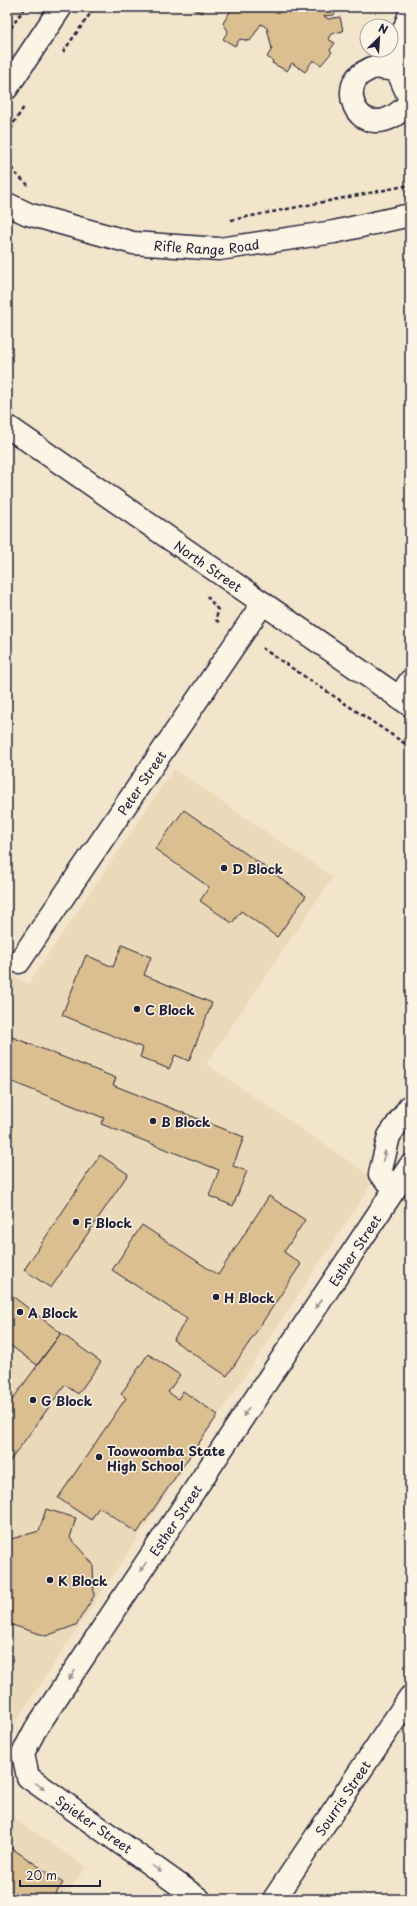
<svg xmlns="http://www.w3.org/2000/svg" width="417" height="1906" font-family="'Playpen Sans',sans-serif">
<rect width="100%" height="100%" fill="#f2e5cc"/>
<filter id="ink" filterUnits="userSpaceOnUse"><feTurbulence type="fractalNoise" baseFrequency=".025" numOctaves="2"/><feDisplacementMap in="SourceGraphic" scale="8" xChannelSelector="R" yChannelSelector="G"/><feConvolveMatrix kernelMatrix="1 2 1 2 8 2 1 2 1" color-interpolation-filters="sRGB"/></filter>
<g filter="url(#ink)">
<!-- built -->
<path fill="#ebdaba" d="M 174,769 L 333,877 L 206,1064 L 375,1179 L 7,1735 L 7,970 L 28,984 Z
M 7,1814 L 86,1867 L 64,1899 L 7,1899 Z"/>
<!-- building -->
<path fill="#dcbf90" stroke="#22223b" d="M 189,7 L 206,7 L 202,13 Z
M 233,7 L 339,7 L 334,15 L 324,16 L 328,19 L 340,17 L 343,31 L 331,34 L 328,39 L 335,43 L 330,50 L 332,52 L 321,65 L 313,60 L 305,72 L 292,63 L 287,71 L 272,63 L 273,61 L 267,57 L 272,49 L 267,28 L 261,24 L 250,41 L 240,39 L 235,46 L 223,39 L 228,31 L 223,23 Z
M 184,810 L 306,896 L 277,937 L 241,911 L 232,923 L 200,901 L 209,887 L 155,849 Z
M 122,945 L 151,957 L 144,975 L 212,1003 L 189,1061 L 175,1055 L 169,1069 L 140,1057 L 143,1048 L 62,1015 L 86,955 L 113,967 Z
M 7,1035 L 116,1078 L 113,1085 L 244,1137 L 233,1166 L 247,1171 L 233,1206 L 209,1196 L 219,1170 L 101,1124 L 104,1118 L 7,1080 Z
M 100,1155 L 128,1174 L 51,1288 L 24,1270 Z
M 269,1196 L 305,1220 L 284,1252 L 301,1264 L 227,1376 L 173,1340 L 187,1319 L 112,1270 L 142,1225 L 218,1275 Z
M 7,1292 L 61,1333 L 37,1365 L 7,1343 Z
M 61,1333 L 101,1362 L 78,1394 L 65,1385 L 7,1465 L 7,1407 Z
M 148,1354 L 180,1375 L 168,1392 L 178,1399 L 183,1391 L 218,1415 L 137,1533 L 99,1507 L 91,1520 L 58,1498 L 126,1398 L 121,1394 Z
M 46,1509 L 76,1518 L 70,1538 L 93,1564 L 94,1596 L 76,1625 L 46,1636 L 12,1625 L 7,1618 L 7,1542 L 8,1540 L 39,1531 Z
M 7,1845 L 63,1883 L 52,1899 L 7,1899 Z"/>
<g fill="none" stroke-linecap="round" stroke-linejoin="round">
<!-- minor casing -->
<g stroke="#22223b" stroke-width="25">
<g id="minor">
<path d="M 410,14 L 399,42 L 397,70 L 408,95 L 410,96"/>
<path d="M 397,70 L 374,67 C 368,70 359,74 356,79 C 346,95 355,120 375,121 C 389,122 400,112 410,103"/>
<path d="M 7,88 L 61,7"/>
<path id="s1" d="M 7,204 L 28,214 L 133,243 L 219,249 L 334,232 L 410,215"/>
<path id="s2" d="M 7,426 L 410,705"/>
<path d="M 399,698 L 410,681"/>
<path id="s3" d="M 19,962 L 263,603"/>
<path d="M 395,1188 L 380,1174 L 389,1136 L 410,1106"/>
<path id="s4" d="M 199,1899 L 28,1777 L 23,1753 L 35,1730 L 410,1166"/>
<path id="s5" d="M 274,1899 L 410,1697"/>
</g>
</g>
<!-- path -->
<path stroke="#22223b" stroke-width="2.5" stroke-dasharray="4 3" stroke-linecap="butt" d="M 7,34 L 25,7
M 63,52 L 95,7
M 7,143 L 13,124 L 24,107
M 7,162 L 16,174 L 28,185
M 231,220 L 410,185
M 207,596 L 218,610 L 216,620 L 220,623
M 262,648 L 410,747"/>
<!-- minor -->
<use href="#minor" stroke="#fcf5e5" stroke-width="22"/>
</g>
<!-- one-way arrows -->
<defs><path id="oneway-solid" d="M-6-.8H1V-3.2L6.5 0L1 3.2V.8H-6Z"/></defs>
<g fill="#9a9698">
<use href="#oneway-solid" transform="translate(384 1156) rotate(-76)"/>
<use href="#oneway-solid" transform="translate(318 1304) rotate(124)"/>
<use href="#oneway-solid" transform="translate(246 1412) rotate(124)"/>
<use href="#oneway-solid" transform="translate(143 1567) rotate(124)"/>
<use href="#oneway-solid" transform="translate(72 1675) rotate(124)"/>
<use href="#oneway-solid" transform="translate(40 1786) rotate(35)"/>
<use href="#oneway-solid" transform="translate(157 1869) rotate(35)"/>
</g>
</g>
<!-- markers -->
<g fill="#22223b" stroke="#fcf5e5" stroke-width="1.5">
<circle cx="224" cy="868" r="4"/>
<circle cx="137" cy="1009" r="4"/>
<circle cx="153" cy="1121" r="4"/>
<circle cx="76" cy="1222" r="4"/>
<circle cx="216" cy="1297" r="4"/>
<circle cx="20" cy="1312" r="4"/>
<circle cx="33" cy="1400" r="4"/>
<circle cx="99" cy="1457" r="4"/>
<circle cx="50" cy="1580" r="4"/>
</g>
<g text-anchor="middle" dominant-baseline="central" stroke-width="3" stroke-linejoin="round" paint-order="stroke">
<!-- street labels -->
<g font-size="13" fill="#22223b" stroke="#fcf5e5">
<text stroke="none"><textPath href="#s1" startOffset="206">Rifle Range Road</textPath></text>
<text stroke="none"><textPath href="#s2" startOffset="245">North Street</textPath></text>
<text stroke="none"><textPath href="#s3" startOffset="217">Peter Street</textPath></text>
<text stroke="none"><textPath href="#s4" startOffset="837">Esther Street</textPath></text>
<text stroke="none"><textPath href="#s4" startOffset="513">Esther Street</textPath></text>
<text stroke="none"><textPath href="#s5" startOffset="122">Sourris Street</textPath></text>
<text transform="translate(94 1824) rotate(35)">Spieker Street</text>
</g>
<!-- poi labels -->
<g font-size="13" font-weight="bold" fill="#22223b" stroke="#fcf5e5" text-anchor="start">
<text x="232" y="868">D Block</text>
<text x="145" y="1009">C Block</text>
<text x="161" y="1121">B Block</text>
<text x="84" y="1222">F Block</text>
<text x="224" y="1297">H Block</text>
<text x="28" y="1312">A Block</text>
<text x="41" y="1400">G Block</text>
<text x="107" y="1450">Toowoomba State<tspan x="107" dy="15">High School</tspan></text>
<text x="58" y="1580">K Block</text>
</g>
</g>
<!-- margin -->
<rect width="417" height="1906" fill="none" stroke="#fcf5e5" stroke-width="24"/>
<rect x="12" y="12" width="393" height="1882" fill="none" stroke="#22223b" stroke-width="1.5" filter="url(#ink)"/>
<!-- north arrow -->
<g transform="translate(379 38) rotate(25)"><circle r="19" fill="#fcf5e5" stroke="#a5a1a1"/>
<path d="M0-3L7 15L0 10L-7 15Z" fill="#22223b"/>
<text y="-6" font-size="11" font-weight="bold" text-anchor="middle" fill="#22223b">N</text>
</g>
<!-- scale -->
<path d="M20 1880v6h80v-6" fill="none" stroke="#22223b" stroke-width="2"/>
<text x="26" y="1880" font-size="12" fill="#22223b" stroke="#fcf5e5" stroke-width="3" paint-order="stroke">20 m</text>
</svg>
